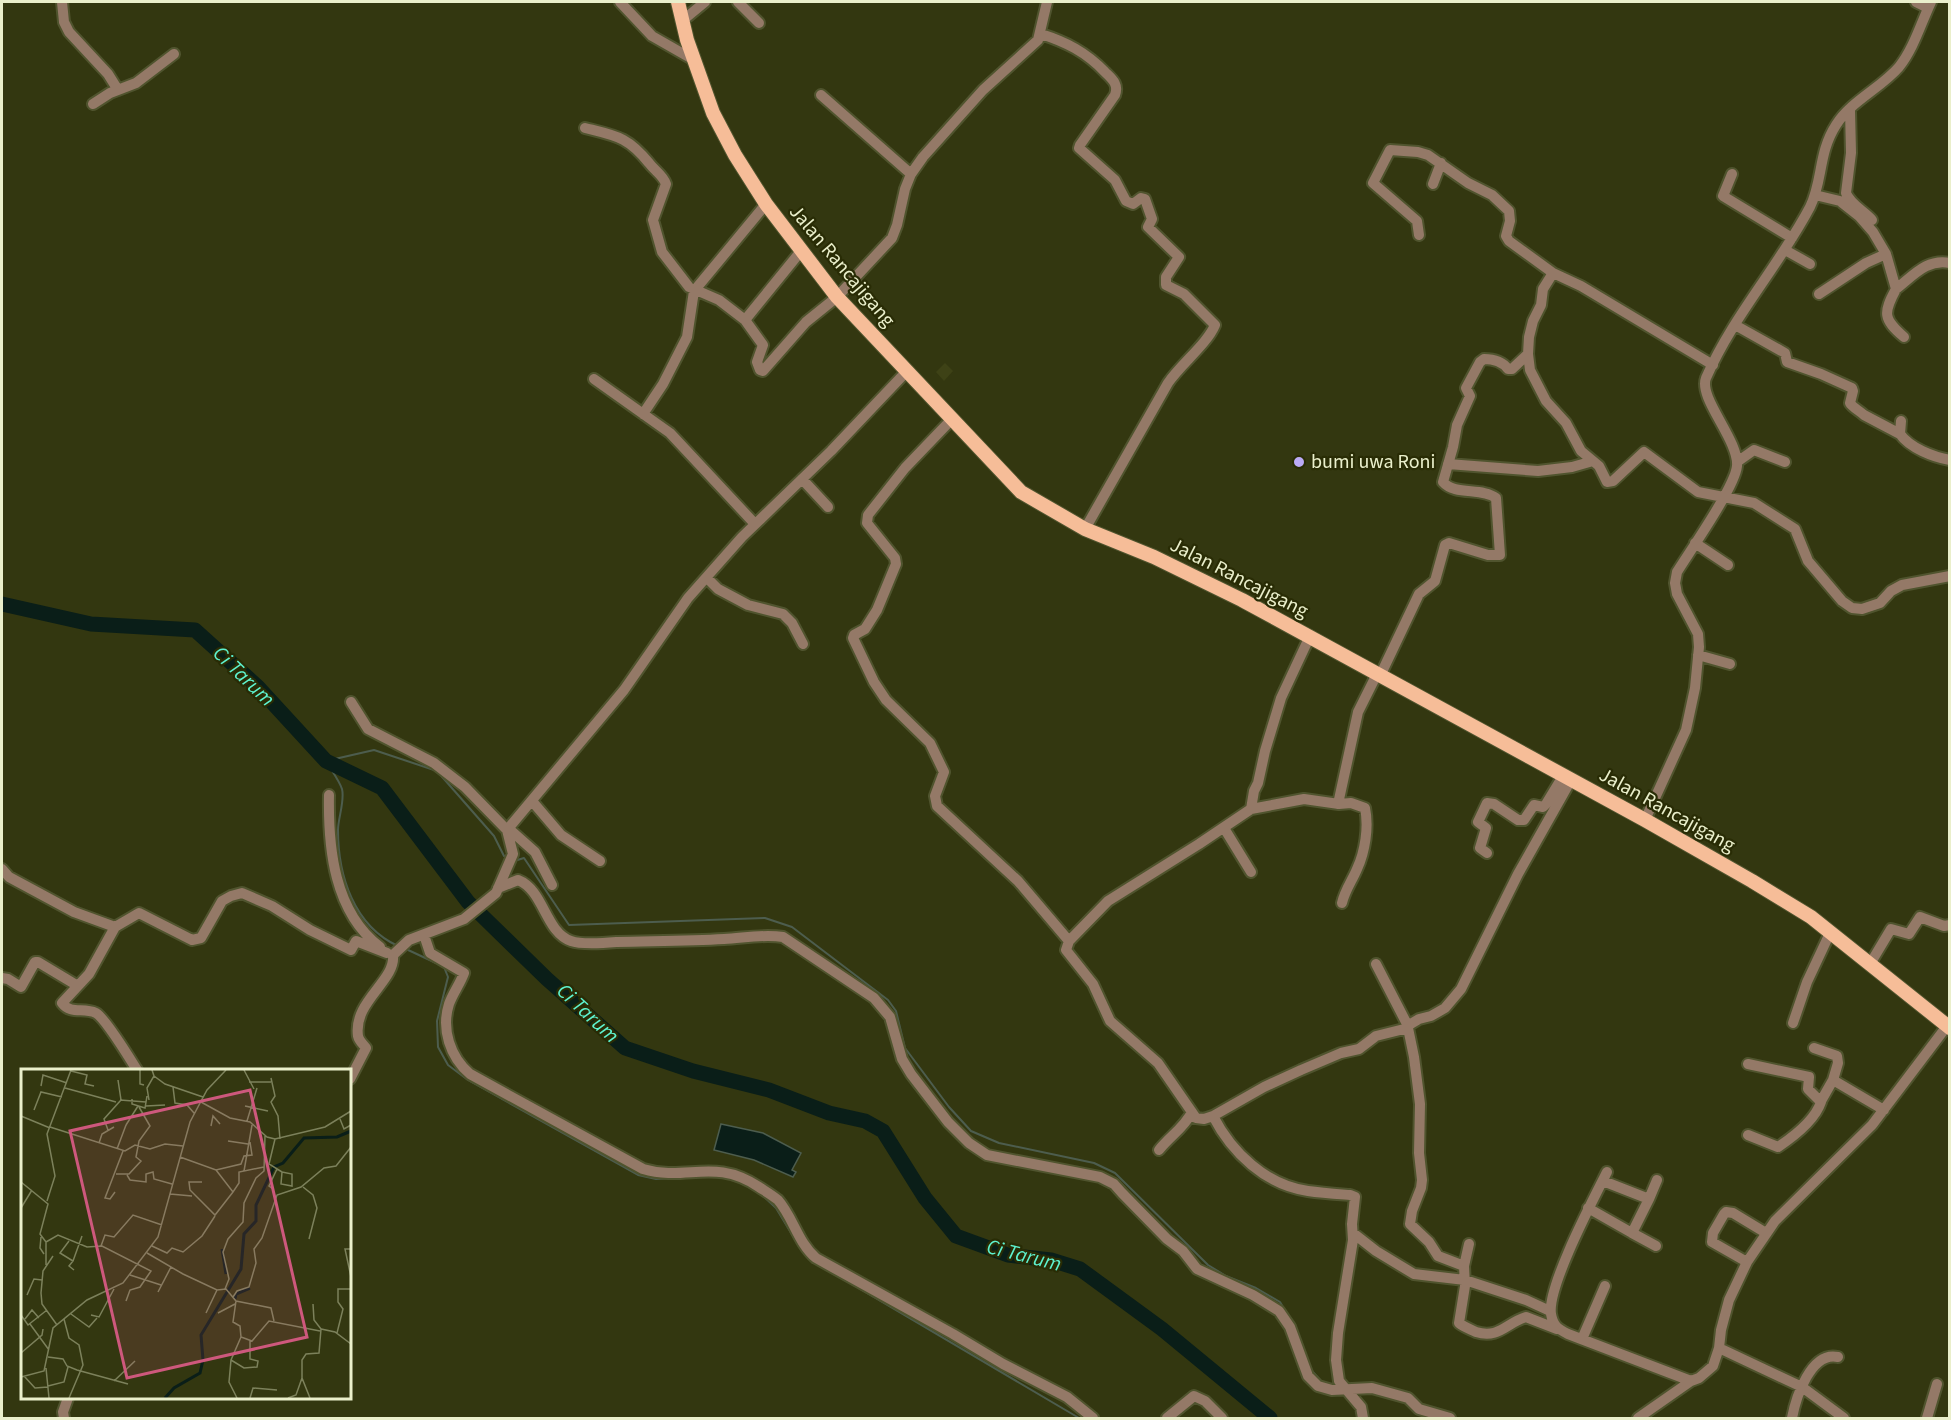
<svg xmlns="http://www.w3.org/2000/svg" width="1951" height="1420" font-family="'Source Sans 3',sans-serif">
<rect width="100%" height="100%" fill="#333710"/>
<!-- built -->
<path fill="#3e4216" d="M 945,363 L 953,371 L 944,381 L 936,372 Z"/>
<!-- water -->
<path fill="#0a1e18" stroke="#4d5d4e" stroke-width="1.5" d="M 721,1124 L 763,1133 L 801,1153 L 792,1170 L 796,1172 L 793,1177 L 754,1160 L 714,1150 Z"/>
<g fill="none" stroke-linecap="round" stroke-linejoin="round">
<!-- stream -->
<path stroke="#4d5d4e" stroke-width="2" d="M 514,861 L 524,858 L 569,925 L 765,918 L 792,927 L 888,1000 L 896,1011 L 905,1048 L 949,1107 L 971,1131 L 999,1143 L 1094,1163 L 1115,1173 L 1208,1265 L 1226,1276 L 1256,1288 L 1280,1302 L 1292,1322
M 398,946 C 354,926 338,876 338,830 C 338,818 345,801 342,789 C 339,780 331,770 326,761 L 374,750 L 437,771 L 494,836 L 504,856 L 509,858
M 406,949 L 436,963
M 444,967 L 448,977 L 437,1021 L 438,1047 L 448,1065 L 468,1080 L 638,1175 L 656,1179 L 672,1178
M 762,1195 L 776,1208 L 799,1246
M 818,1264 L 1079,1418
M 1308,1361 L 1312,1371 L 1323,1383"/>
<!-- river -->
<path stroke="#0a1e18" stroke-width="15" d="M 2,604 L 91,624 L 195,630 L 258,687 L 326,761 L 382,788 L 468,902 L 547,979 L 625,1048 L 693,1071 L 769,1090 L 829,1113 L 865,1121 L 883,1131 L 925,1198 L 956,1236 L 1008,1255 L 1051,1260 L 1080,1269 L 1162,1329 L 1270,1418"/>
<!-- minor casing -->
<g stroke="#50542e" stroke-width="14">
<path id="minor" d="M 62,2 L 64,22 L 69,32 L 108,74 L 118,90
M 620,2 L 652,36 L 694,60
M 738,2 L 759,23
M 1916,2 L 1928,8
M 682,21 L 705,2
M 1041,34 C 1066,42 1086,52 1105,72 C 1112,79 1119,84 1115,95 L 1080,145 L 1079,148 L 1115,180 L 1126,201 L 1133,204 L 1141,198 L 1145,199 L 1152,219 L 1148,227 L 1179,257 L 1166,277 L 1166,285 L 1184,294 L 1215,325 C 1207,344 1181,364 1168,383 L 1085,529
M 821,95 L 911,174
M 93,104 L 110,93 L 136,83 L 174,54
M 1850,110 L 1851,153 L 1846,193 C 1850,204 1864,211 1872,220
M 585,128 C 617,136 628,137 649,163 C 655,171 663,175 666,184 L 653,220 L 662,252 L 689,287 L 719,300 L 745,320 L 763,345 L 757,362 L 760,370 L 763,371 L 806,322 L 837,297 L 892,238 L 897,225 L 905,189 L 911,174 L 923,157 L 983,90 L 1038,40 L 1047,2
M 1732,174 L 1723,196 L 1792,238
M 1433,184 L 1441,163
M 1815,195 L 1840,201 L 1859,216 L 1873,232 L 1886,254 L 1896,289 C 1883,313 1883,319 1904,337
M 1419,235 L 1417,221 L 1373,183 L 1390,150 L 1418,152 L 1428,155 L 1468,183 L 1492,195 L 1509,211 L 1510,221 L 1506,236 L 1509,241 L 1553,273 L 1581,286 L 1713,365
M 1785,250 L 1810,264
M 1553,273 L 1543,289 L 1541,305 L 1533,321 L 1529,337 L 1528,354 L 1530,370 L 1546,401 L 1566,423 L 1581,451 L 1599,466 L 1607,482 L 1613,481 L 1644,452 L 1698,492 L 1754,503 L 1795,529 L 1808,561 L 1842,601 L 1852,608 L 1862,609 L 1880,603 L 1891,591 L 1902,585 L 1950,576
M 1896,289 C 1913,276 1927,258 1950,263
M 1819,294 L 1866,263 L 1886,254
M 745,320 L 801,251
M 1735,325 L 1785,353 L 1787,362 L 1821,374 L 1852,388 L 1853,391 L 1850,403 C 1852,407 1860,411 1864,415 L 1900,434
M 594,379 L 670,433 L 755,524
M 643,414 L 663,384 L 687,337 L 694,291 L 766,204
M 952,419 L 905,468 L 868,515 L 867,523 L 895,558 L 896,564 L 877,610 L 865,629 L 854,635 L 853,638 L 874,682 L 886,700 L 930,743 L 944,772 L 935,796 L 937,806 L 1018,881 L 1069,941
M 1901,421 L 1900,434 C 1910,448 1933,457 1950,460
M 1737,462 L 1754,450 L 1785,462
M 1448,464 L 1538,471 L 1572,467 L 1593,461
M 802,479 L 828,507
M 1695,543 L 1728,565
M 707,578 L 718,589 L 748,605 L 783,614 L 792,623 L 803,644
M 1698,655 L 1730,664
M 1380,676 L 1419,594 L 1435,581 L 1445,545 L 1449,543 L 1488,555 L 1500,555 L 1496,498 C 1482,487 1455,496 1443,482 L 1453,447 L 1457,425 L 1470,396 L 1466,388 L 1480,362 L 1484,359 C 1494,359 1502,361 1508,369 L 1512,369 L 1528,354
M 351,702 L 368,729 L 434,763 L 465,787 L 507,830
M 329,795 C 328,848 334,912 380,947
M 532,801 L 561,835 L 600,861
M 1338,804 L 1358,712 L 1377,674
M 1251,809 L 1254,791 L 1258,783 L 1265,751 L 1281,698 L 1310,636
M 1645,820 L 1686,730 L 1695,688 L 1699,647 L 1698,634 L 1677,594 L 1675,583 L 1677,572 C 1690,551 1735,487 1737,466 C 1739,440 1698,398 1706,378 C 1733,316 1779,266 1810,207 C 1823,181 1818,153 1836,125 C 1851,101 1881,88 1899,67 C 1914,48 1921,23 1931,2
M 508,828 L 535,852 L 552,885
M 1224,828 L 1251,872
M 1487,853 L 1480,848 L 1486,828 L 1478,822 L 1487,803 L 1494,804 L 1518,820 L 1524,820 L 1534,805 L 1543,807 L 1546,804 L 1563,776
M 2,869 L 9,877 L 74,912 L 115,927
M 498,888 L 518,880 C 544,890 545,932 571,941 C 582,945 605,943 617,942 C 653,941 688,941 724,939 C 744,938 763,934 783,937 L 874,998 L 890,1017 L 902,1059 L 911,1074 L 948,1122 L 969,1143 L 987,1155 L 1100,1177 L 1114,1184 L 1122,1193 L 1167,1239 L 1183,1251 L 1197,1269 L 1253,1295 L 1279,1311 L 1290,1327 L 1308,1376 L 1318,1386 L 1332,1390 L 1372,1388 L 1408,1398 L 1419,1409 L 1450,1418
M 424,935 L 430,953 L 464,973 C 460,984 453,993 449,1004 C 441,1029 450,1057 470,1074 L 643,1169 C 687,1182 714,1157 759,1187 C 765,1191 772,1195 778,1200 C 793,1217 798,1243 816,1258 L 953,1334 L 1003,1364 L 1067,1397 L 1093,1418
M 393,955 L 409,940 L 464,919 L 496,893 L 513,854 L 507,830 L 624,690 L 688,598 L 742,537 L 831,451 L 907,371
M 1376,964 L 1408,1026
M 1870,964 L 1891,929 L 1909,934 L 1920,917 L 1944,926 L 1950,925
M 2,978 L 8,979 L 21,987 L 35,962 L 38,962 L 78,986
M 1793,1023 L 1807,982 L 1830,933
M 1814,1048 L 1837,1056 L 1838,1063 L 1833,1080 L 1884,1110
M 137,1070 C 130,1059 106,1019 96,1013 C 83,1007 71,1015 62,1003 L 89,974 L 115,927 L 139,913 L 192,940 L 201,938 L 222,901 L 231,896 L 242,893 L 272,906 L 310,930 L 351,950 L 356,941 L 387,953
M 350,1079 L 366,1048 C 363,1044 359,1041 358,1036 C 353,1001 396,981 393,955
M 1821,1101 L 1833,1080
M 1213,1116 L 1204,1119 L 1196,1118 L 1158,1063 L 1110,1021 L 1093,984 L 1066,950 L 1069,941 L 1108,901 L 1199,844 L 1251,809 L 1304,799 L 1339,804 L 1351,803 L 1365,808 C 1369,827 1365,852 1357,869 C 1352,881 1345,890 1342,903
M 1748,1135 L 1778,1147 C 1793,1137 1815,1120 1821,1102 L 1808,1089 L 1809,1077 L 1748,1064
M 1159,1150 C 1170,1136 1184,1128 1192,1112
M 1607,1172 C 1593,1200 1547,1287 1551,1314 C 1553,1326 1558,1329 1568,1334 L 1691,1381
M 1603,1181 L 1649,1199 L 1657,1180
M 1649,1199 L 1632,1233 L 1656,1246
M 1588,1208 L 1632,1233
M 1353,1233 L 1376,1251 L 1414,1274 L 1465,1280 L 1526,1300 L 1550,1311
M 1747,1262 L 1712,1242 L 1713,1233 L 1724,1214 L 1726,1212 L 1733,1213 L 1766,1233
M 1464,1266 L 1469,1244
M 1557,1329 L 1526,1317 C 1506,1323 1499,1339 1476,1332 C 1470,1329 1464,1327 1459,1323 L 1465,1286 L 1464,1266 L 1438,1256 L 1429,1242 L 1410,1224 L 1412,1211 L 1421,1188 L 1422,1180 L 1419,1153 L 1420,1104 L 1414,1057 L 1408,1028 L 1409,1025 L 1419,1019 L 1431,1016 L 1445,1008 L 1461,989 L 1518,874 L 1571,780
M 1582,1339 L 1605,1286
M 1719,1348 L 1802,1387 L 1844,1418
M 64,1418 L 63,1412 L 68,1398
M 1167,1418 L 1194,1396 L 1205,1401 L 1222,1418
M 1363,1418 L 1361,1407 L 1339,1381 L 1336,1360 L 1338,1333 L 1353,1240 L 1352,1224 L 1355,1197 L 1350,1195 C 1337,1194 1322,1193 1308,1191 C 1266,1185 1232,1153 1213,1116 L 1264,1087 L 1301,1070 L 1341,1053 L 1359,1049 L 1376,1036 L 1408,1028
M 1638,1418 L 1691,1381 L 1699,1378 L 1713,1366 L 1719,1348 L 1721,1330 L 1729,1300 L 1747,1262 L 1775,1221 L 1872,1125 L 1947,1026
M 1792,1418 C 1796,1397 1811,1351 1838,1357
M 1927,1418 L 1937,1384"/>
</g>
<!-- major casing -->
<g stroke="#50542e" stroke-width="16">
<path id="major" d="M 678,2 L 687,40 L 713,113 L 735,155 L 766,204 L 837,297 L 1021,492 L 1085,529 L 1154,557 L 1242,600 L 1645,820 L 1752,881 L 1811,917 L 1950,1028"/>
</g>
<!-- minor -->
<use href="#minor" stroke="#947967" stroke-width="10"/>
<!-- major -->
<use href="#major" stroke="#f6bd98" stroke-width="14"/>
</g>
<!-- markers -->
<circle fill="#bbaaf6" stroke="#292c05" stroke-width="2" cx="1299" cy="462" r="6"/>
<g text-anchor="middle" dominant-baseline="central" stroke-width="4.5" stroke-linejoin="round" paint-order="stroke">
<!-- street labels -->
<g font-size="20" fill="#eaefcb" stroke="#292c05">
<text transform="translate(842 266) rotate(50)">Jalan Rancajigang</text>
<text transform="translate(1239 578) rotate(27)">Jalan Rancajigang</text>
<text transform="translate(1667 810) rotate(29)">Jalan Rancajigang</text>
</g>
<!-- poi labels -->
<g font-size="20" fill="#eaefcb" stroke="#292c05" text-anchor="start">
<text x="1311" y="462">bumi uwa Roni</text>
</g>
<!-- water labels -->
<g font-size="21" font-style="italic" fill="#5ef2cf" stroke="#292c05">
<text transform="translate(244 676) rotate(44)">Ci Tarum</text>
<text transform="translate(588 1013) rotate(43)">Ci Tarum</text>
<text transform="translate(1024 1255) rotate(14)">Ci Tarum</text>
</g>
</g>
<!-- overview -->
<g transform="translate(21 1069)">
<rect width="330" height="330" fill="#333710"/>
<path fill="none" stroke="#0a1e18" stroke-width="3" d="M 201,180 L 205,205M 214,230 L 215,225 L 229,219M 144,329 L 153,319 L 179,304 L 182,291 L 180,266 L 220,200 L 223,165 L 235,152 L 235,136 L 253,98 L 262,94 L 283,69 L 316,68 L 330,62"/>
<path fill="none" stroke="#7c815b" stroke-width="1.5" d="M 119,1 L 119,15 L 123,16M 223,1 L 233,20M 50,2 L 66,6 L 64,15 L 73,17M 133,7 L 144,15 L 182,28M 250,9 L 254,27 L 250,33 L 257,47 L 259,70M 228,13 L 250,13M 20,17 L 22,6 L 46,14M 152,18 L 154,34 L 166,36 L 173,44M 44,19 L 95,33M 111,30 L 111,35 L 124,39 L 126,27M 99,31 L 125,33M 128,31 L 126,19 L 133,7 L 131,1M 180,33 L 209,49 L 229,53 L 246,68 L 254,70 L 304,58 L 330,42M 125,37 L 144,36M 224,37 L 247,42M 13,41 L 20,23 L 41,28M 0,47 L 29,59M 319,50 L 323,60 L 330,56M 226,52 L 236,19M 105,56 L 117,37M 190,57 L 192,47 L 199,55M 29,58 L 104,82 L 114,76 L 129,80 L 144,75 L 162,77M 87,61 L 83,50 L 100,31 L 97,11M 254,70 L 248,95 L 261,103 L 260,115 L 271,117 L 271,105 L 261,103M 207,72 L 227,75M 78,74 L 81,65 L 93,58M 96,80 L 105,56M 159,88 L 195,101 L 220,95 L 223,87 L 231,86 L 229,73M 195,101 L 212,123 L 218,114 L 218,103 L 243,98M 223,102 L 231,56M 95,105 L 108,105 L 120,92 L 115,88 L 118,72 L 129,57 L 118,38M 106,106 L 109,111 L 125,113 L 125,105 L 132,103 L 133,110 L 151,115M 0,113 L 27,135 L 19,165 L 25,173 L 25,196M 181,113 L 168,113 L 169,121 L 194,146 L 212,123M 282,118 L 292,126 L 296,139 L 288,170M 252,120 L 248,117 L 256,100M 94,123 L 89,130 L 84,129 L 102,82M 149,125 L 171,127M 26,132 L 34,107 L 26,65 L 50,1M 0,139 L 11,121M 20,168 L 19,179 L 23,185M 48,172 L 39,184 L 52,192 L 48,197 L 53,201M 25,173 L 37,166 L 66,178 L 81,177 L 130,202 L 119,218 L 109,221 L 105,232M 80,177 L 84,166 L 93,168 L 112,146 L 141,156M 131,177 L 146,184 L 151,179 L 162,183 L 181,167 L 194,147M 330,180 L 324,180 L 330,208M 126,184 L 162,205 L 196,221 L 205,220 L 215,232 L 250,239 L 253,252M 32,187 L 22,202 L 20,224 L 21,235 L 36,256M 52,192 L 61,167M 109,206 L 140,216M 204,220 L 208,210 L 202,183 L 207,170 L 222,153 L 223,134 L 235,109 L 243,102 L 244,67M 137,223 L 150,198M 6,226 L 13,210 L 21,211M 212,228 L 216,222 L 228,218 L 235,194 L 233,180 L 241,169 L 256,126 L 280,118 L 303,99 L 315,97 L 330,78M 215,232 L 212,253 L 219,257 L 220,268 L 231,272 L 248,252 L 299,262M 292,235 L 293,251 L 300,260M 185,244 L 196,221M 197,244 L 214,235M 50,245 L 68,258 L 76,249M 0,246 L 7,256 L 26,241M 70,246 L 78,248 L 93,220M 4,250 L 11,241 L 18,249M 43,250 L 48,269 L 58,276 L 62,296 L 48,329M 9,255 L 28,281M 316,264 L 322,240 L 317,233 L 317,220 L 330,220M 0,284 L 21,266 L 22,260M 27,288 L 42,290 L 46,297 L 56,301 L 107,315M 210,291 L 223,299 L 236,298 L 237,292 L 229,290 L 229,271M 25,299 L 28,329M 3,307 L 14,319 L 27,318M 0,308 L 23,302 L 32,259 L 66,231 L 102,214 L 137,168 L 169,53 L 186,21 L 205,1M 93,312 L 114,292M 27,317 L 43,313 L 47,298M 216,329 L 208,313 L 210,291 L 220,268M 229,329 L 232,319 L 256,321M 267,329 L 275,326 L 281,309M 289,329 L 281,309 L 281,291 L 285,285 L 298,284 L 300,260 L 314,263 L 330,275"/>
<path fill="#ce587d" fill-opacity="0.15" stroke="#ce587d" stroke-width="3" d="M 229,21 L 286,268 L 106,309 L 49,62 Z"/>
<rect width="330" height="330" fill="none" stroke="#eaefcb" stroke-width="3"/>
</g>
<!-- border -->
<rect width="1951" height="1420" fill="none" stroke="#eaefcb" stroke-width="6"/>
</svg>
